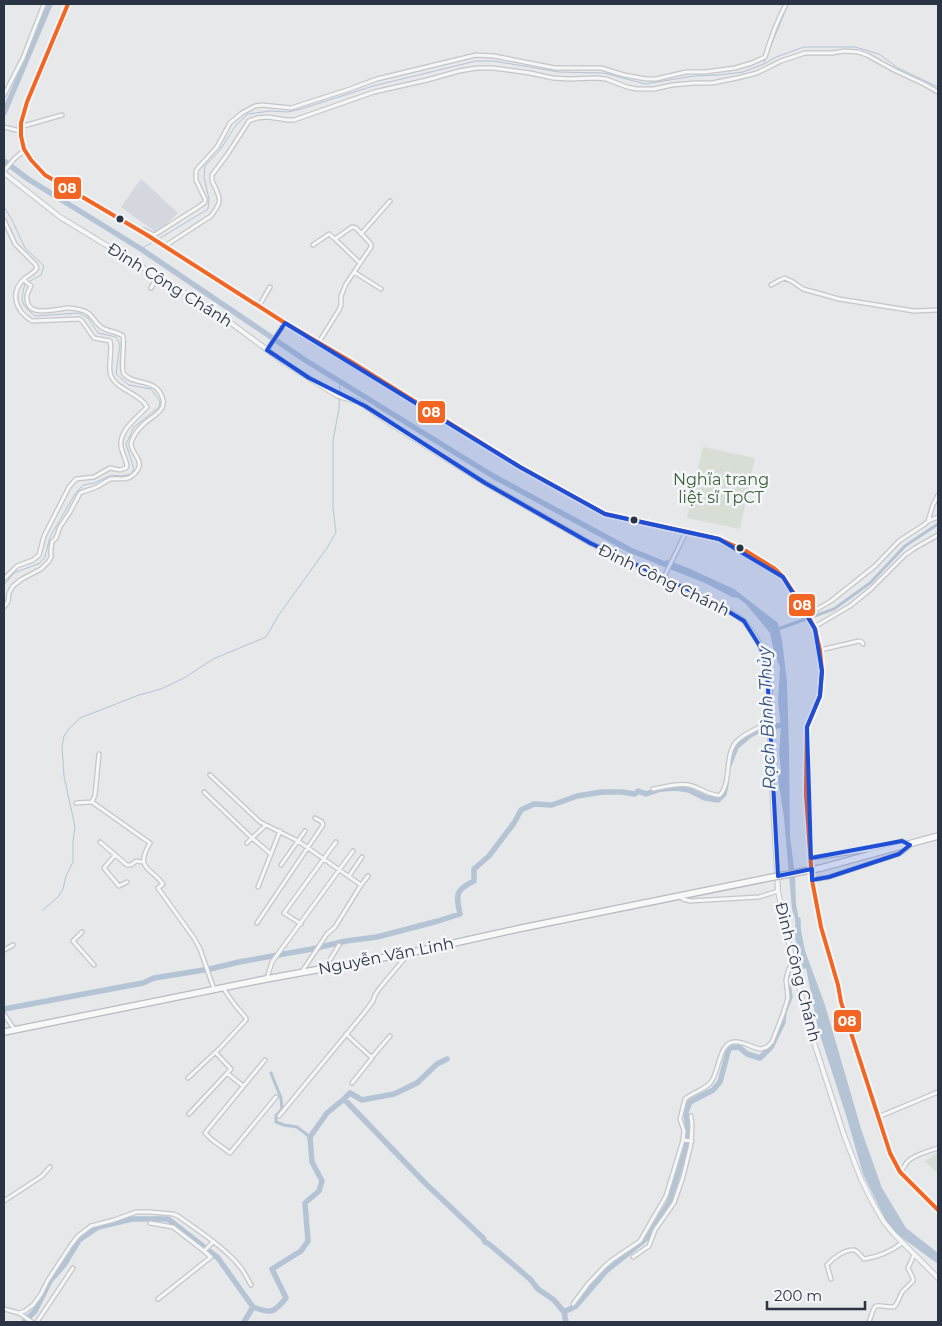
<svg xmlns="http://www.w3.org/2000/svg" width="942" height="1326" font-family="Montserrat,sans-serif">
<rect width="100%" height="100%" fill="#e6e8ea"/>
<!-- built -->
<path fill="#d4d7dd" d="M 141,179 L 178,213 L 157,233 L 121,207 Z"/>
<!-- green -->
<path fill="#d6ded6" d="M 703,447 L 755,458 L 740,529 L 687,518 Z
M 938,1152 L 938,1173 L 925,1162 Z"/>
<!-- water -->
<path fill="#b4c4d5" d="M 667,560 L 688,568 L 734,589 L 778,623 L 782,640 L 787,682 L 789,749 L 790,837 L 795,876 L 796,904 L 805,951 L 825,1005 L 862,1132 L 882,1188 L 906,1228 L 938,1253 L 938,1264 L 890,1229 L 863,1174 L 846,1115 L 818,1029 L 799,932 L 792,909 L 784,818 L 778,778 L 781,769 L 779,754 L 781,727 L 778,702 L 780,667 L 774,652 L 770,633 L 746,604 L 738,598 L 732,597 L 705,583 L 657,564 Z"/>
<g fill="none" stroke-linecap="round" stroke-linejoin="round">
<!-- stream -->
<path stroke="#b4c4d5" stroke-width="1" d="M 764,63 L 788,4
M 4,207 L 12,220 L 25,248 L 44,266 L 41,275 L 25,284 C 20,301 21,305 35,316 L 79,313 L 88,318 L 98,333 L 116,337 L 120,344 L 116,374 L 129,385 L 151,389 L 160,401 L 159,407 L 134,427 L 126,444 L 134,469 L 131,474 L 121,476 L 112,475 L 94,483 L 83,485 L 75,494 L 50,537 L 45,557 L 40,563 L 14,573 L 4,585
M 157,240 L 208,209 L 209,199 L 204,177 L 205,166 L 220,150 L 236,125 L 248,114 L 270,111 L 288,112 L 301,109 L 373,86 L 476,61 L 494,61 L 559,72 L 604,73 L 645,84 L 694,76 L 718,75 L 743,72 L 764,64 L 776,57 L 804,47 L 855,47 L 879,54 L 898,68 L 938,87
M 141,249 L 153,242
M 43,910 L 58,897 L 63,889 L 66,876 L 73,862 L 73,841 L 75,827 L 64,776 L 62,746 L 64,736 L 69,729 L 80,718 L 139,695 L 161,689 L 184,678 L 213,659 L 266,637 L 278,616 L 327,548 L 336,532 L 333,509 L 333,440 L 339,409 L 340,381"/>
<!-- canal -->
<path stroke="#b4c4d5" stroke-width="3" d="M 778,629 L 834,609 L 870,583 L 905,546 L 938,524
M 271,1073 L 281,1098 L 282,1109 L 276,1116 L 276,1122 L 284,1125 L 297,1127 L 310,1137"/>
<!-- river -->
<path stroke="#b4c4d5" stroke-width="5.5" d="M 4,113 L 50,4
M 4,161 L 28,179 L 141,249 L 305,360 L 493,476 L 630,550 L 667,565
M 729,765 L 736,747 L 750,735 L 762,729 L 782,725
M 798,920 L 798,939 L 805,960
M 4,1009 L 143,983 L 154,978 L 210,969 L 239,962 L 312,949 L 346,941 L 377,937 L 438,921 L 460,914 C 456,895 455,890 474,881 L 474,869 L 489,856 L 514,823 L 521,810 L 534,804 L 552,805 L 577,796 L 602,792 L 622,792 L 635,794 L 638,791 L 646,794 L 661,789 L 676,788 L 689,790 L 705,798 L 718,800 L 724,794 L 726,784
M 344,1099 L 350,1093 L 362,1100 L 394,1094 L 417,1083 L 437,1064 L 447,1059
M 253,1307 C 271,1314 274,1313 286,1298 L 272,1269 L 301,1251 L 308,1241 L 305,1203 L 319,1191 L 322,1181 L 312,1162 L 310,1137 L 327,1113 L 344,1099 L 425,1183 L 483,1238 L 485,1242 L 489,1244 L 530,1279 L 538,1289 L 554,1300 L 564,1312
M 24,1322 L 35,1311 L 50,1281 L 64,1265 L 79,1240 L 98,1227 L 132,1219 L 168,1219 L 218,1258 L 253,1307 L 244,1322
M 566,1322 L 564,1312 L 576,1306 L 606,1271 L 648,1237 L 669,1203 L 686,1148 L 688,1129 L 686,1112 L 690,1102 L 713,1090 L 720,1082 L 729,1048 L 739,1047 L 747,1054 L 760,1058 L 771,1047 L 783,1022 L 784,1012 L 790,997 L 787,977 L 795,968 L 807,965"/>
<!-- minor casing -->
<g stroke="#c4c6c8" stroke-width="5.5">
<path id="minor" d="M 4,95 L 23,58 L 44,4
M 4,127 L 20,131
M 20,127 L 62,115
M 5,170 L 14,159 L 25,150
M 4,220 L 15,244 L 35,264 L 37,268 C 34,273 29,275 25,278 C 9,292 15,311 32,321 L 79,319 L 82,321 L 94,338 L 110,341 C 113,352 107,367 111,376 C 117,390 141,394 147,407 C 138,417 119,430 121,446 C 122,453 126,459 127,466 L 126,468 L 120,470 L 110,468 L 94,477 L 76,479 L 69,487 L 44,536 L 39,555 L 33,560 L 17,566 L 4,579
M 141,230 L 144,230 L 154,235 L 156,234 L 200,206 L 205,202 L 205,199 L 196,180 L 196,171 L 198,168 L 217,147 L 230,123 L 242,113 L 255,106 L 262,105 L 291,108 L 350,89 L 377,79 L 476,55 L 494,56 L 555,68 L 601,68 L 624,75 L 646,79 L 656,79 L 686,72 L 705,72 L 735,68 L 752,63 L 765,57 C 771,37 776,23 786,4
M 361,234 L 390,201
M 335,239 L 360,263
M 313,245 L 329,234 L 335,239 L 352,227 L 356,228 L 371,244 L 371,247 L 346,284 L 341,296 L 341,305 L 339,310 L 319,342
M 165,246 L 211,216 L 216,209 L 219,203 L 219,197 L 216,189 L 212,181 L 212,175 L 227,155 L 249,121 L 257,118 L 268,117 L 287,120 L 294,120 L 374,92 L 427,80 L 459,71 L 477,68 L 493,68 L 530,73 L 553,78 L 569,79 L 596,78 L 606,79 L 627,87 L 637,89 L 654,89 L 672,85 L 694,83 L 712,83 L 737,78 L 757,73 L 781,61 L 805,53 L 832,53 L 845,51 L 858,52 L 867,55 L 894,70 L 924,84 L 938,92
M 354,272 L 381,289
M 771,285 L 780,280 L 785,278 L 793,282 L 803,289 L 839,299 L 914,311 L 938,310
M 151,288 L 158,276
M 259,306 L 270,287
M 267,350 L 285,323
M 928,521 L 938,517
M 663,579 L 686,532
M 4,607 L 8,602 L 9,593 L 13,586 L 22,579 L 41,569 L 49,561 L 51,557 L 51,549 L 52,542 L 56,538 L 60,527 L 70,512 L 80,493 C 84,491 89,490 94,488 C 100,486 105,481 111,479 C 119,478 127,481 133,475 C 151,460 124,452 133,438 C 136,432 140,427 145,423 C 151,417 166,411 163,400 C 158,377 133,386 124,374 C 120,369 125,346 123,336 C 116,331 108,332 101,327 C 93,321 92,312 81,310 C 77,309 73,308 69,308 C 57,308 25,320 27,296 C 27,292 30,289 31,286 L 24,280
M 806,611 L 814,611 L 831,601 L 875,566 L 899,541 L 925,524 L 928,521 L 933,505 L 938,495
M 815,628 L 816,626 L 850,606 L 871,589 L 905,555 L 915,548 L 938,535
M 820,650 L 859,641 L 862,642 L 863,644
M 99,754 L 95,795 L 92,802 L 150,843 C 135,869 149,866 163,884 L 158,888 L 194,938 L 200,949 L 214,989
M 210,775 L 260,822 L 298,841 L 361,885 L 335,927 L 327,934 L 301,973
M 653,789 C 664,787 678,783 689,785 C 699,787 711,797 720,795 C 732,782 724,756 736,742 C 744,733 759,728 770,722
M 204,792 L 252,838 L 266,825
M 76,803 L 92,802
M 100,842 L 127,865 L 131,865 L 136,861 L 143,862
M 247,843 L 252,838 L 271,854
M 115,855 L 104,868 L 119,886 L 127,882
M 811,858 L 870,850 L 902,841 L 910,845 L 905,850 L 899,854 L 829,877 L 812,880
M 281,865 L 305,831
M 349,876 L 362,857
M 361,885 L 368,876
M 258,887 L 280,831
M 679,896 L 683,899 L 690,901 L 759,897 L 778,891
M 257,923 L 323,825 L 322,822 L 315,818
M 301,924 L 284,913 L 336,842
M 82,932 L 73,941 L 94,965
M 4,950 L 13,945
M 325,968 L 339,945
M 267,978 L 272,962 L 353,851
M 4,1014 L 14,1029
M 346,1034 L 372,1058 L 352,1083
M 372,1057 L 390,1036
M 265,1060 L 205,1133 L 211,1139 L 230,1153 L 276,1097
M 227,1073 L 243,1086
M 188,1078 L 220,1048 L 246,1020 L 246,1018 L 235,1005 L 223,988
M 189,1114 L 231,1069 L 216,1053
M 279,1116 L 364,1013 L 373,1001 L 375,995 L 379,989 L 409,953
M 878,1117 L 938,1092
M 692,1141 L 683,1140 L 684,1131 L 680,1119 L 685,1099 C 693,1092 705,1090 711,1082 C 720,1071 718,1039 738,1042 C 746,1043 753,1048 761,1049 L 767,1047 L 772,1042 L 783,1014 L 788,998 L 786,980 L 787,975 L 789,969 L 793,963
M 900,1171 C 905,1168 904,1166 907,1162 C 913,1155 930,1151 938,1148
M 4,1201 L 42,1176 L 50,1167
M 150,1223 L 173,1227 L 204,1251
M 633,1257 L 649,1246 L 655,1230 L 674,1203 L 683,1177 L 691,1144 L 692,1125 L 691,1116
M 831,1279 L 828,1269 L 827,1265 C 833,1258 845,1249 854,1250 C 858,1251 861,1256 864,1259 C 879,1257 890,1252 902,1243
M 158,1299 L 211,1257 L 204,1251 L 213,1242
M 573,1304 L 588,1284 L 605,1266 L 612,1260 L 640,1241 L 666,1196 L 683,1140
M 4,1309 L 19,1313 L 32,1322
M 19,1313 L 25,1311 L 33,1305 L 41,1294 L 48,1280 L 71,1245 L 78,1236 L 91,1226 L 114,1220 L 136,1212 L 150,1212 L 173,1214 L 178,1216 C 197,1230 227,1249 241,1268 C 245,1273 248,1280 251,1285
M 37,1322 L 73,1268
M 869,1322 C 877,1299 872,1307 894,1307 L 897,1303 L 902,1292 L 913,1281 L 913,1278 L 908,1268 L 914,1255"/>
</g>
<!-- tertiary casing -->
<g stroke="#c4c6c8" stroke-width="6">
<path id="tertiary" d="M 4,173 L 60,217 L 216,312 L 285,363 L 338,396
M 341,397 L 357,401 L 365,406 L 394,426 L 485,483 L 590,543 L 728,610 L 744,621 L 757,639 L 761,648 L 767,670 L 770,690 L 770,751 L 778,891 L 793,963 L 810,1030 L 844,1135 L 861,1179 L 874,1205 L 884,1222 L 894,1234 L 938,1278"/>
</g>
<!-- secondary casing -->
<g stroke="#c4c6c8" stroke-width="7">
<path id="secondary" d="M 68,4 C 59,28 49,51 39,75 C 33,90 20,114 20,129 C 20,147 32,164 45,175 L 147,235 L 285,323 L 350,361 L 520,467 L 605,514 L 719,539 L 746,551 L 775,569 L 783,577 L 804,608 L 815,629 L 820,650 L 822,671 L 820,696 L 807,727 L 806,794 L 812,880 L 821,927 L 838,985 L 841,1002 L 850,1027 L 882,1131 L 890,1153 L 900,1172 L 938,1210"/>
</g>
<!-- trunk casing -->
<g stroke="#b8bbbf" stroke-width="8">
<path id="trunk" d="M 821,868 L 938,836
M 4,1032 L 266,979 L 409,953 L 522,928 L 768,878"/>
</g>
<!-- minor -->
<use href="#minor" stroke="#f5f6f7" stroke-width="3"/>
<!-- tertiary -->
<use href="#tertiary" stroke="#f5f6f7" stroke-width="4"/>
<!-- secondary -->
<use href="#secondary" stroke="#f8f8f8" stroke-width="4.5"/>
<!-- trunk -->
<use href="#trunk" stroke="#f8f8f8" stroke-width="5.5"/>
<!-- trunk-bridge casing -->
<g stroke="#b8bbbf" stroke-width="8" stroke-linecap="butt">
<path id="trunk-bridge" d="M 768,878 L 821,868"/>
</g>
<!-- trunk-bridge -->
<use href="#trunk-bridge" stroke="#f8f8f8" stroke-width="5.5"/>
<!-- bus-1 casing -->
<g stroke="#f4f6f9" stroke-width="8">
<path id="bus-1" d="M 68,4 L 27,102 L 21,123 L 21,136 L 24,149 L 31,160 L 45,175 L 147,235 L 285,323 L 350,361 L 520,467 L 605,514 L 719,539 L 746,551 L 775,569 L 783,577 L 804,608 L 815,629 L 820,650 L 822,671 L 820,696 L 807,727 L 806,794 L 812,880 L 821,927 L 838,985 L 841,1002 L 890,1153 L 900,1172 L 938,1210"/>
</g>
<!-- bus-1 -->
<use href="#bus-1" stroke="#f26522" stroke-width="4"/>
</g>
<!-- marked area -->
<path fill="#1d4ed8" fill-opacity="0.2" stroke="#1d4ed8" stroke-width="4" stroke-linejoin="round" d="M 285,323 L 520,467 L 605,514 L 719,539 L 783,577 L 815,629 L 822,671 L 820,696 L 807,727 L 811,858 L 902,841 L 910,845 L 899,854 L 829,877 L 812,880 L 812,869 L 778,876 L 767,670 L 761,648 L 744,621 L 708,599 L 590,543 L 485,483 L 365,406 L 309,378 L 267,350 Z"/>
<!-- markers -->
<g fill="#2b3445" stroke="#f4f6f9" stroke-width="2">
<circle cx="120" cy="219" r="4.5"/>
<circle cx="634" cy="520" r="4.5"/>
<circle cx="740" cy="548" r="4.5"/>
</g>
<g text-anchor="middle" dominant-baseline="central" stroke-width="5" stroke-linejoin="round" paint-order="stroke">
<!-- street labels -->
<g font-size="16" fill="#2b3445" stroke="#f4f6f9">
<text transform="translate(170 285) rotate(32)">Đinh Công Chánh</text>
<text transform="translate(664 580) rotate(26)">Đinh Công Chánh</text>
<text transform="translate(386 956) rotate(-11)">Nguyễn Văn Linh</text>
<text transform="translate(798 972) rotate(76)">Đinh Công Chánh</text>
</g>
<!-- park labels -->
<g font-size="16" fill="#3f6138" stroke="#f4f6f9">
<text x="721" y="479">Nghĩa trang<tspan x="721" dy="18">liệt sĩ TpCT</tspan></text>
</g>
<!-- water labels -->
<g font-size="18" font-style="italic" fill="#34527a" stroke="#f4f6f9">
<text transform="translate(767 718) rotate(-92)">Rạch Bình Thủy</text>
</g>
</g>
<g stroke="#f4f6f9" stroke-width="2">
<rect x="53" y="176" width="29" height="24" rx="5" fill="#f26522"/>
<rect x="417" y="400" width="29" height="24" rx="5" fill="#f26522"/>
<rect x="788" y="593" width="28" height="24" rx="5" fill="#f26522"/>
<rect x="833" y="1009" width="29" height="24" rx="5" fill="#f26522"/>
</g>
<g font-size="14" text-anchor="middle" font-weight="bold" fill="#fff">
<text x="67" y="193">08</text>
<text x="431" y="417">08</text>
<text x="802" y="610">08</text>
<text x="847" y="1026">08</text>
</g>
<!-- border -->
<rect width="942" height="1326" fill="none" stroke="#2b3445" stroke-width="10"/>
<!-- scale -->
<path d="M767 1301v8h98v-8" fill="none" stroke="#2b3445" stroke-width="2.5"/>
<text x="774" y="1301" font-size="15" fill="#2b3445" stroke="#f4f6f9" stroke-width="4" paint-order="stroke">200 m</text>
</svg>
